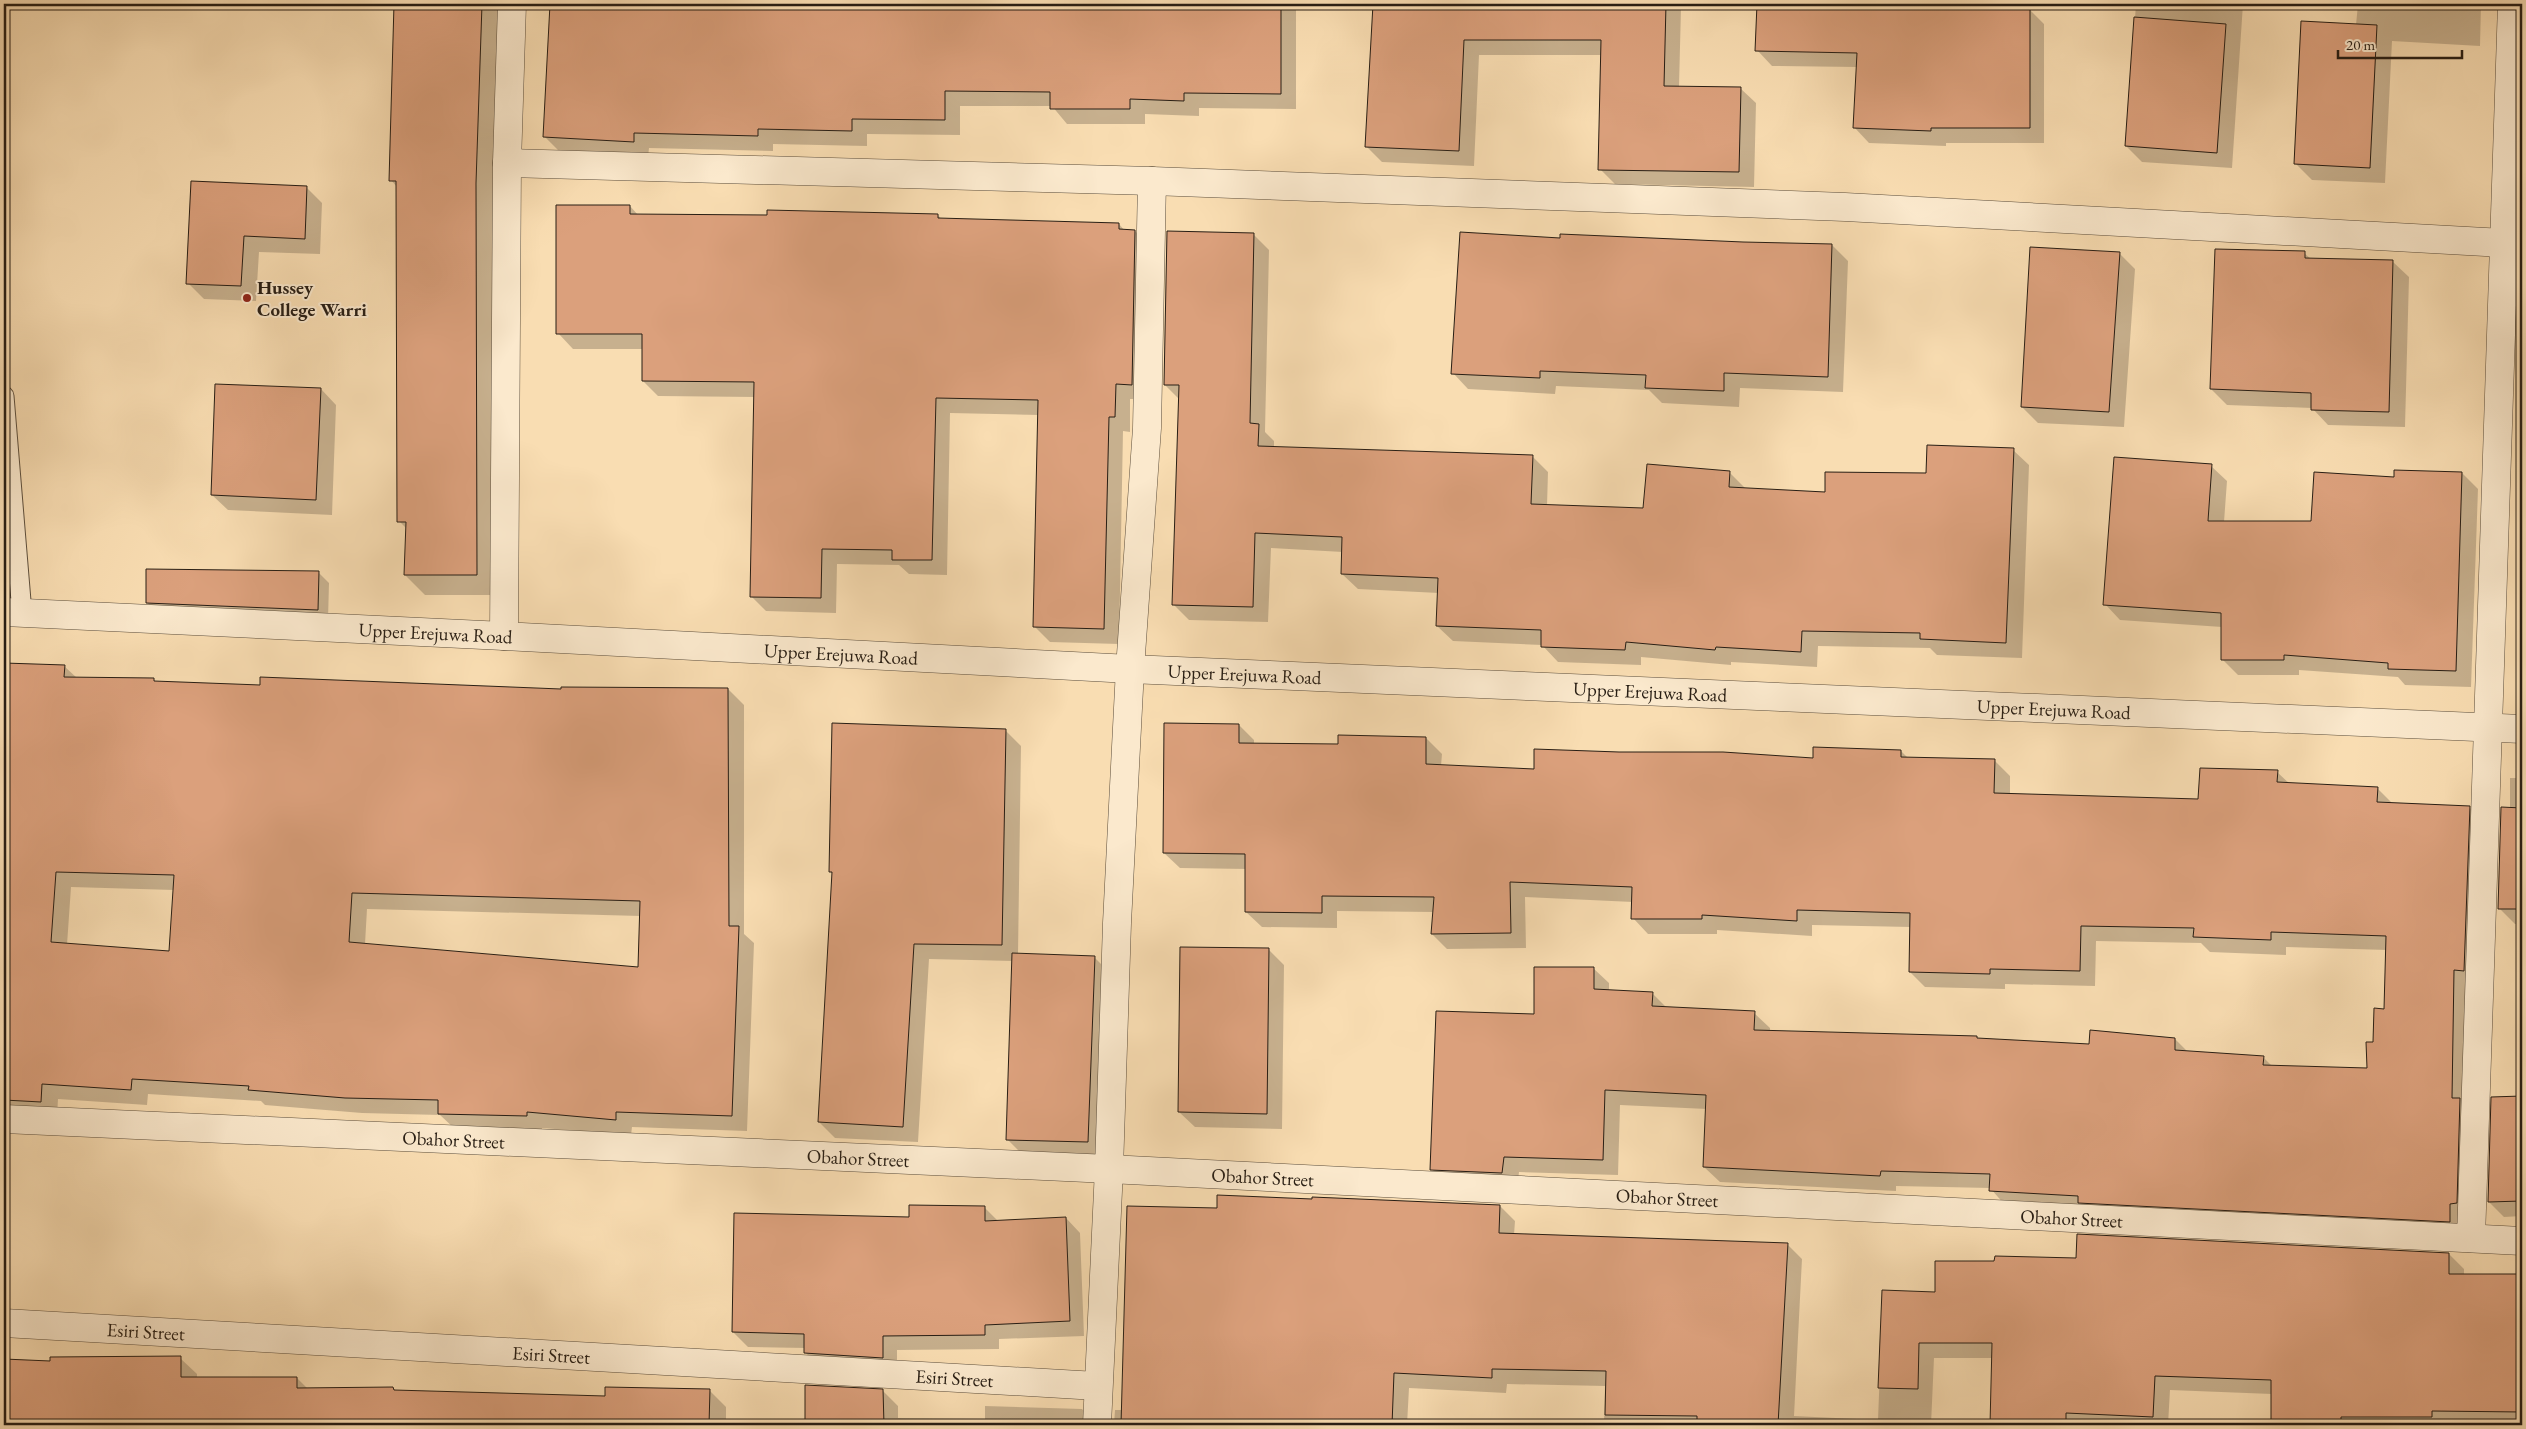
<svg xmlns="http://www.w3.org/2000/svg" width="2526" height="1429" font-family="'EB Garamond',serif">
<rect width="100%" height="100%" fill="#f9ddb2"/>
<filter id="stains"><feTurbulence type="fractalNoise" baseFrequency=".004" numOctaves="4"/><feColorMatrix values="0 0 0 0 .2 0 0 0 0 .09 0 0 0 0 .02 0 0 0 .5 -.17"/></filter>
<radialGradient id="worn" r=".72"><stop offset=".6" stop-color="#630" stop-opacity="0"/><stop offset="1" stop-color="#630" stop-opacity=".3"/></radialGradient>
<!-- shadow -->
<path fill="#0003" fill-rule="evenodd" d="M 395,4 L 503,4 L 497,595 L 425,595 L 405,575 L 407,529 L 399,521 L 397,187 L 391,180 Z
M 552,4 L 1296,4 L 1296,109 L 1199,108 L 1199,116 L 1145,114 L 1145,124 L 1067,124 L 1052,106 L 960,106 L 960,135 L 867,134 L 867,146 L 773,144 L 773,151 L 649,148 L 648,157 L 560,152 L 545,137 Z
M 1374,4 L 1952,4 L 1952,9 L 2029,9 L 2044,24 L 2044,143 L 1946,143 L 1946,146 L 1869,143 L 1854,127 L 1857,67 L 1772,66 L 1757,50 L 1758,10 L 1681,7 L 1679,87 L 1740,88 L 1756,103 L 1754,187 L 1615,184 L 1600,169 L 1602,55 L 1479,55 L 1474,166 L 1382,162 L 1367,147 Z
M 2136,4 L 2243,4 L 2232,168 L 2142,162 L 2126,146 Z
M 2358,4 L 2481,4 L 2480,46 L 2392,41 L 2385,183 L 2312,180 L 2296,164 L 2356,25 Z
M 192,182 L 306,187 L 322,203 L 320,254 L 259,252 L 256,301 L 204,299 L 188,283 Z
M 630,206 L 638,215 L 938,215 L 942,220 L 1119,224 L 1125,231 L 1135,231 L 1150,246 L 1147,399 L 1130,399 L 1130,432 L 1123,431 L 1119,644 L 1050,642 L 1034,626 L 1039,415 L 950,413 L 947,575 L 909,574 L 899,565 L 837,564 L 836,613 L 766,611 L 751,596 L 755,397 L 658,396 L 643,381 L 643,349 L 573,349 L 558,333 Z
M 1253,234 L 1269,250 L 1265,432 L 1274,441 L 1274,448 L 1533,457 L 1548,472 L 1547,506 L 1644,509 L 1729,472 L 1745,488 L 1826,493 L 1927,474 L 2013,450 L 2029,465 L 2022,658 L 1937,655 L 1930,648 L 1818,646 L 1817,667 L 1731,662 L 1731,665 L 1641,657 L 1641,665 L 1558,662 L 1542,645 L 1453,641 L 1437,626 L 1439,593 L 1358,589 L 1342,574 L 1343,552 L 1271,548 L 1268,622 L 1189,620 L 1173,604 L 1180,400 L 1165,385 Z
M 1561,240 L 1832,245 L 1848,261 L 1843,392 L 1740,388 L 1739,407 L 1662,403 L 1649,390 L 1556,386 L 1555,394 L 1468,389 L 1453,373 Z
M 2119,253 L 2135,269 L 2124,427 L 2038,423 L 2022,407 Z
M 2304,253 L 2311,259 L 2393,262 L 2409,277 L 2405,427 L 2328,425 L 2312,408 L 2227,405 L 2211,389 Z
M 321,389 L 336,405 L 332,515 L 228,510 L 212,495 Z
M 2211,466 L 2227,481 L 2224,522 L 2312,522 L 2395,479 L 2462,473 L 2478,489 L 2471,687 L 2405,685 L 2398,677 L 2299,670 L 2299,675 L 2238,675 L 2222,659 L 2222,627 L 2120,620 L 2105,604 Z
M 318,572 L 329,583 L 328,620 L 158,613 L 147,603 Z
M 4,664 L 64,666 L 77,678 L 154,680 L 156,682 L 261,686 L 562,690 L 728,689 L 744,705 L 744,934 L 754,943 L 747,1131 L 632,1127 L 631,1135 L 542,1128 L 542,1132 L 455,1129 L 440,1115 L 362,1113 L 265,1105 L 261,1101 L 148,1094 L 147,1105 L 58,1099 L 57,1117 L 4,1114 ZM 71,887 L 174,890 L 170,952 L 67,945 ZM 367,909 L 641,916 L 639,969 L 365,944 Z
M 833,724 L 1005,730 L 1021,746 L 1018,954 L 1094,957 L 1110,973 L 1103,1158 L 1023,1155 L 1007,1139 L 1013,961 L 929,959 L 918,1142 L 835,1138 L 819,1122 L 833,875 L 830,871 Z
M 1239,725 L 1254,740 L 1254,745 L 1340,746 L 1426,738 L 1442,754 L 1441,766 L 1535,771 L 1814,759 L 1901,751 L 1908,758 L 1995,761 L 2010,776 L 2010,794 L 2200,800 L 2277,772 L 2290,784 L 2377,788 L 2393,804 L 2469,807 L 2485,823 L 2465,1237 L 2006,1206 L 1990,1188 L 1896,1186 L 1896,1191 L 1720,1182 L 1704,1167 L 1707,1109 L 1620,1105 L 1618,1175 L 1519,1172 L 1517,1188 L 1447,1185 L 1432,1169 L 1535,1016 L 1593,968 L 1609,983 L 1609,991 L 1652,993 L 1667,1008 L 1754,1013 L 1770,1028 L 1770,1031 L 2090,1045 L 2175,1039 L 2188,1052 L 2263,1057 L 2272,1066 L 2368,1070 L 2385,1010 L 2387,950 L 2286,947 L 2286,955 L 2210,952 L 2201,943 L 2096,941 L 2095,986 L 2005,984 L 2005,989 L 1925,987 L 1910,972 L 1911,927 L 1812,925 L 1812,936 L 1717,930 L 1717,934 L 1648,934 L 1633,918 L 1633,902 L 1525,897 L 1526,948 L 1447,949 L 1432,934 L 1434,912 L 1337,911 L 1337,928 L 1262,927 L 1246,912 L 1247,869 L 1180,868 L 1164,853 Z
M 2510,778 L 2522,778 L 2522,924 L 2515,924 L 2499,908 L 2510,809 Z
M 1268,949 L 1284,965 L 1282,1129 L 1195,1127 L 1179,1112 Z
M 2522,1097 L 2522,1216 L 2504,1217 L 2489,1202 L 2493,1098 Z
M 1500,1206 L 1515,1221 L 1514,1235 L 1787,1244 L 1802,1259 L 1794,1416 L 1878,1420 L 1883,1291 L 1936,1293 L 1996,1262 L 2077,1259 L 2449,1254 L 2464,1269 L 2464,1275 L 2522,1275 L 2522,1425 L 2272,1425 L 2272,1394 L 2170,1390 L 2168,1425 L 1991,1425 L 1993,1358 L 1934,1358 L 1931,1425 L 1604,1425 L 1605,1386 L 1507,1384 L 1506,1393 L 1409,1388 L 1407,1425 L 1114,1425 L 1115,1410 L 1122,1410 L 1218,1210 Z
M 984,1207 L 999,1222 L 1066,1218 L 1080,1233 L 1084,1336 L 999,1339 L 999,1349 L 897,1350 L 897,1372 L 820,1368 L 806,1353 L 806,1348 L 748,1347 L 733,1332 L 911,1218 Z
M 180,1358 L 197,1374 L 197,1378 L 297,1378 L 308,1389 L 393,1388 L 396,1391 L 606,1397 L 709,1390 L 726,1407 L 726,1425 L 4,1425 L 4,1360 L 51,1363 Z
M 806,1386 L 883,1391 L 898,1406 L 898,1418 L 985,1419 L 985,1406 L 1082,1409 L 1097,1425 L 806,1425 Z"/>
<!-- building -->
<path fill="#dba07c" stroke="#281e14" fill-rule="evenodd" d="M 394,4 L 482,4 L 476,183 L 477,575 L 404,575 L 406,522 L 397,522 L 396,181 L 389,181 Z
M 550,4 L 1281,4 L 1281,94 L 1184,93 L 1184,101 L 1130,99 L 1130,109 L 1050,109 L 1050,92 L 945,91 L 945,120 L 852,119 L 852,131 L 758,129 L 758,136 L 634,133 L 634,142 L 543,137 Z
M 1373,4 L 1666,4 L 1664,86 L 1741,87 L 1739,172 L 1598,170 L 1601,40 L 1464,40 L 1459,151 L 1365,147 Z
M 1757,4 L 1937,4 L 1937,8 L 2030,8 L 2030,128 L 1931,128 L 1931,131 L 1853,128 L 1857,53 L 1755,51 Z
M 2134,17 L 2226,24 L 2217,153 L 2125,146 Z
M 2301,21 L 2377,25 L 2370,168 L 2294,164 Z
M 191,181 L 307,186 L 305,239 L 244,236 L 241,286 L 186,284 Z
M 556,205 L 630,205 L 630,214 L 767,215 L 767,210 L 938,214 L 938,218 L 1119,223 L 1119,229 L 1135,230 L 1132,385 L 1116,384 L 1115,417 L 1109,417 L 1104,629 L 1033,627 L 1038,400 L 936,398 L 932,560 L 892,560 L 892,550 L 822,549 L 821,598 L 750,597 L 754,382 L 642,381 L 642,334 L 556,334 Z
M 1167,231 L 1254,233 L 1250,423 L 1259,424 L 1258,446 L 1533,455 L 1531,504 L 1643,508 L 1647,464 L 1730,471 L 1729,487 L 1825,492 L 1825,472 L 1926,473 L 1927,445 L 2014,448 L 2006,643 L 1920,639 L 1920,633 L 1802,631 L 1801,652 L 1716,647 L 1715,650 L 1626,642 L 1625,650 L 1541,647 L 1541,630 L 1436,626 L 1438,578 L 1341,574 L 1342,537 L 1255,533 L 1253,607 L 1172,605 L 1179,385 L 1164,385 Z
M 1460,232 L 1560,238 L 1560,234 L 1743,242 L 1832,244 L 1828,377 L 1724,373 L 1724,391 L 1645,388 L 1646,375 L 1540,371 L 1540,378 L 1451,374 Z
M 2030,247 L 2120,252 L 2109,412 L 2021,407 Z
M 2215,249 L 2305,251 L 2305,258 L 2393,260 L 2389,412 L 2311,410 L 2311,393 L 2210,389 Z
M 215,384 L 321,388 L 316,500 L 211,495 Z
M 2114,457 L 2212,464 L 2208,521 L 2311,521 L 2314,472 L 2394,477 L 2394,470 L 2462,472 L 2456,671 L 2388,669 L 2388,663 L 2284,655 L 2284,660 L 2221,660 L 2221,613 L 2103,605 Z
M 146,569 L 319,571 L 318,610 L 146,603 Z
M 4,663 L 65,665 L 64,677 L 154,678 L 154,681 L 260,685 L 260,677 L 561,689 L 561,687 L 728,688 L 729,926 L 739,926 L 732,1116 L 616,1112 L 616,1120 L 527,1112 L 527,1116 L 438,1114 L 438,1100 L 345,1098 L 248,1090 L 249,1086 L 132,1079 L 131,1090 L 42,1084 L 41,1102 L 4,1100 ZM 56,872 L 174,875 L 169,951 L 51,942 ZM 352,893 L 640,901 L 638,967 L 349,942 Z
M 832,723 L 1006,729 L 1002,945 L 914,944 L 903,1127 L 818,1122 L 832,872 L 829,872 Z
M 1164,723 L 1239,724 L 1239,743 L 1338,744 L 1338,735 L 1426,737 L 1426,764 L 1534,769 L 1534,749 L 1619,752 L 1723,752 L 1813,758 L 1813,747 L 1901,750 L 1901,757 L 1995,759 L 1994,793 L 2198,799 L 2200,768 L 2278,770 L 2277,782 L 2378,787 L 2377,802 L 2470,806 L 2464,971 L 2454,970 L 2452,1098 L 2460,1098 L 2457,1203 L 2450,1204 L 2450,1222 L 2078,1203 L 2078,1196 L 1989,1191 L 1990,1174 L 1881,1171 L 1880,1176 L 1703,1167 L 1706,1095 L 1605,1090 L 1603,1160 L 1504,1157 L 1502,1173 L 1430,1170 L 1436,1011 L 1534,1014 L 1534,967 L 1594,967 L 1594,989 L 1653,992 L 1652,1006 L 1755,1011 L 1754,1030 L 1977,1036 L 1977,1038 L 2089,1044 L 2090,1030 L 2175,1038 L 2175,1050 L 2264,1056 L 2263,1065 L 2367,1068 L 2366,1042 L 2373,1042 L 2374,1008 L 2384,1009 L 2386,936 L 2271,932 L 2271,940 L 2193,937 L 2194,928 L 2081,926 L 2080,971 L 1990,969 L 1990,974 L 1909,972 L 1910,913 L 1797,910 L 1797,921 L 1702,915 L 1702,919 L 1631,919 L 1632,887 L 1510,882 L 1511,933 L 1431,934 L 1434,897 L 1322,896 L 1322,913 L 1245,912 L 1245,854 L 1163,853 Z
M 2501,807 L 2522,808 L 2522,909 L 2498,909 Z
M 1180,947 L 1269,948 L 1267,1114 L 1178,1112 Z
M 1012,953 L 1095,956 L 1088,1142 L 1006,1140 Z
M 2522,1096 L 2522,1201 L 2488,1202 L 2491,1097 Z
M 1217,1195 L 1312,1199 L 1312,1197 L 1500,1205 L 1499,1233 L 1788,1243 L 1778,1425 L 1697,1425 L 1697,1416 L 1605,1415 L 1606,1371 L 1492,1369 L 1492,1378 L 1394,1373 L 1392,1425 L 1121,1425 L 1127,1206 L 1217,1208 Z
M 909,1205 L 985,1206 L 985,1221 L 1066,1217 L 1070,1321 L 985,1325 L 985,1335 L 883,1336 L 883,1358 L 804,1353 L 804,1334 L 732,1332 L 734,1213 L 909,1217 Z
M 2077,1234 L 2449,1253 L 2449,1274 L 2522,1274 L 2522,1412 L 2432,1411 L 2432,1417 L 2341,1417 L 2341,1425 L 2271,1425 L 2271,1380 L 2155,1376 L 2153,1417 L 2066,1413 L 2066,1425 L 1990,1425 L 1992,1343 L 1919,1343 L 1918,1389 L 1878,1388 L 1882,1290 L 1935,1292 L 1935,1261 L 1994,1261 L 1995,1256 L 2076,1258 Z
M 181,1356 L 181,1377 L 297,1377 L 297,1388 L 393,1387 L 394,1390 L 605,1396 L 605,1387 L 710,1389 L 709,1425 L 4,1425 L 4,1359 L 50,1361 L 50,1357 Z
M 805,1385 L 883,1389 L 884,1425 L 805,1425 Z"/>
<g fill="none" stroke-linecap="round" stroke-linejoin="round">
<!-- service casing -->
<g stroke="#5c4e3c" stroke-width="21">
<path id="service" d="M 4,396 L 22,613"/>
</g>
<!-- minor casing -->
<g stroke="#5c4e3c" stroke-width="29">
<g id="minor">
<path d="M 507,163 L 1152,181 L 1845,207 L 2522,244"/>
<path d="M 504,636 L 507,163 L 512,4"/>
<path id="s1" d="M 4,1119 L 1109,1169 L 2522,1241"/>
<path d="M 2471,1238 L 2512,4"/>
<path id="s2" d="M 4,1323 L 1097,1386"/>
<path d="M 1097,1425 L 1109,1169 L 1117,923 L 1130,669 L 1147,428 L 1152,181"/>
</g>
</g>
<!-- tertiary casing -->
<g stroke="#5c4e3c" stroke-width="29">
<g id="tertiary">
<path id="s3" d="M 4,612 L 504,636 L 1130,669 L 2522,729"/>
</g>
</g>
<!-- service -->
<use href="#service" stroke="#fbe9cd" stroke-width="19"/>
<!-- minor -->
<use href="#minor" stroke="#fbe9cd" stroke-width="28"/>
<!-- tertiary -->
<use href="#tertiary" stroke="#fbe9cd" stroke-width="28"/>
</g>
<!-- markers -->
<circle fill="#8f2418" stroke="#fbe9cd" stroke-width="2" cx="247" cy="298" r="5"/>
<g text-anchor="middle" dominant-baseline="central" stroke-width="4" stroke-linejoin="round" paint-order="stroke">
<!-- poi labels -->
<g font-size="19" font-weight="bold" fill="#281e14" stroke="#fbe9cd" text-anchor="start">
<text x="257" y="287">Hussey<tspan x="257" dy="22">College Warri</tspan></text>
</g>
<!-- street labels -->
<g font-size="19" fill="#281e14" stroke="#fbe9cd">
<text stroke="none"><textPath href="#s3" startOffset="432">Upper Erejuwa Road</textPath></text>
<text stroke="none"><textPath href="#s3" startOffset="838">Upper Erejuwa Road</textPath></text>
<text stroke="none"><textPath href="#s3" startOffset="1242">Upper Erejuwa Road</textPath></text>
<text stroke="none"><textPath href="#s3" startOffset="1648">Upper Erejuwa Road</textPath></text>
<text stroke="none"><textPath href="#s3" startOffset="2052">Upper Erejuwa Road</textPath></text>
<text stroke="none"><textPath href="#s1" startOffset="450">Obahor Street</textPath></text>
<text stroke="none"><textPath href="#s1" startOffset="855">Obahor Street</textPath></text>
<text stroke="none"><textPath href="#s1" startOffset="1260">Obahor Street</textPath></text>
<text stroke="none"><textPath href="#s1" startOffset="1665">Obahor Street</textPath></text>
<text stroke="none"><textPath href="#s1" startOffset="2070">Obahor Street</textPath></text>
<text stroke="none"><textPath href="#s2" startOffset="142">Esiri Street</textPath></text>
<text stroke="none"><textPath href="#s2" startOffset="548">Esiri Street</textPath></text>
<text stroke="none"><textPath href="#s2" startOffset="952">Esiri Street</textPath></text>
</g>
</g>
<!-- margin -->
<rect width="2526" height="1429" fill="none" stroke="#f9ddb2" stroke-width="20"/>
<rect x="5" y="5" width="2516" height="1419" fill="none" stroke="#281e14" stroke-width="2.5"/>
<rect x="10" y="10" width="2506" height="1409" fill="none" stroke="#281e14"/>
<!-- scale -->
<path d="M2338 50v8h124v-8" fill="none" stroke="#281e14" stroke-width="2.5"/>
<text x="2346" y="50" font-size="15" fill="#281e14" stroke="#fbe9cd" stroke-width="4" paint-order="stroke">20 m</text>
<rect width="100%" height="100%" filter="url(#stains)"/>
<rect width="100%" height="100%" fill="url(#worn)"/>
</svg>
